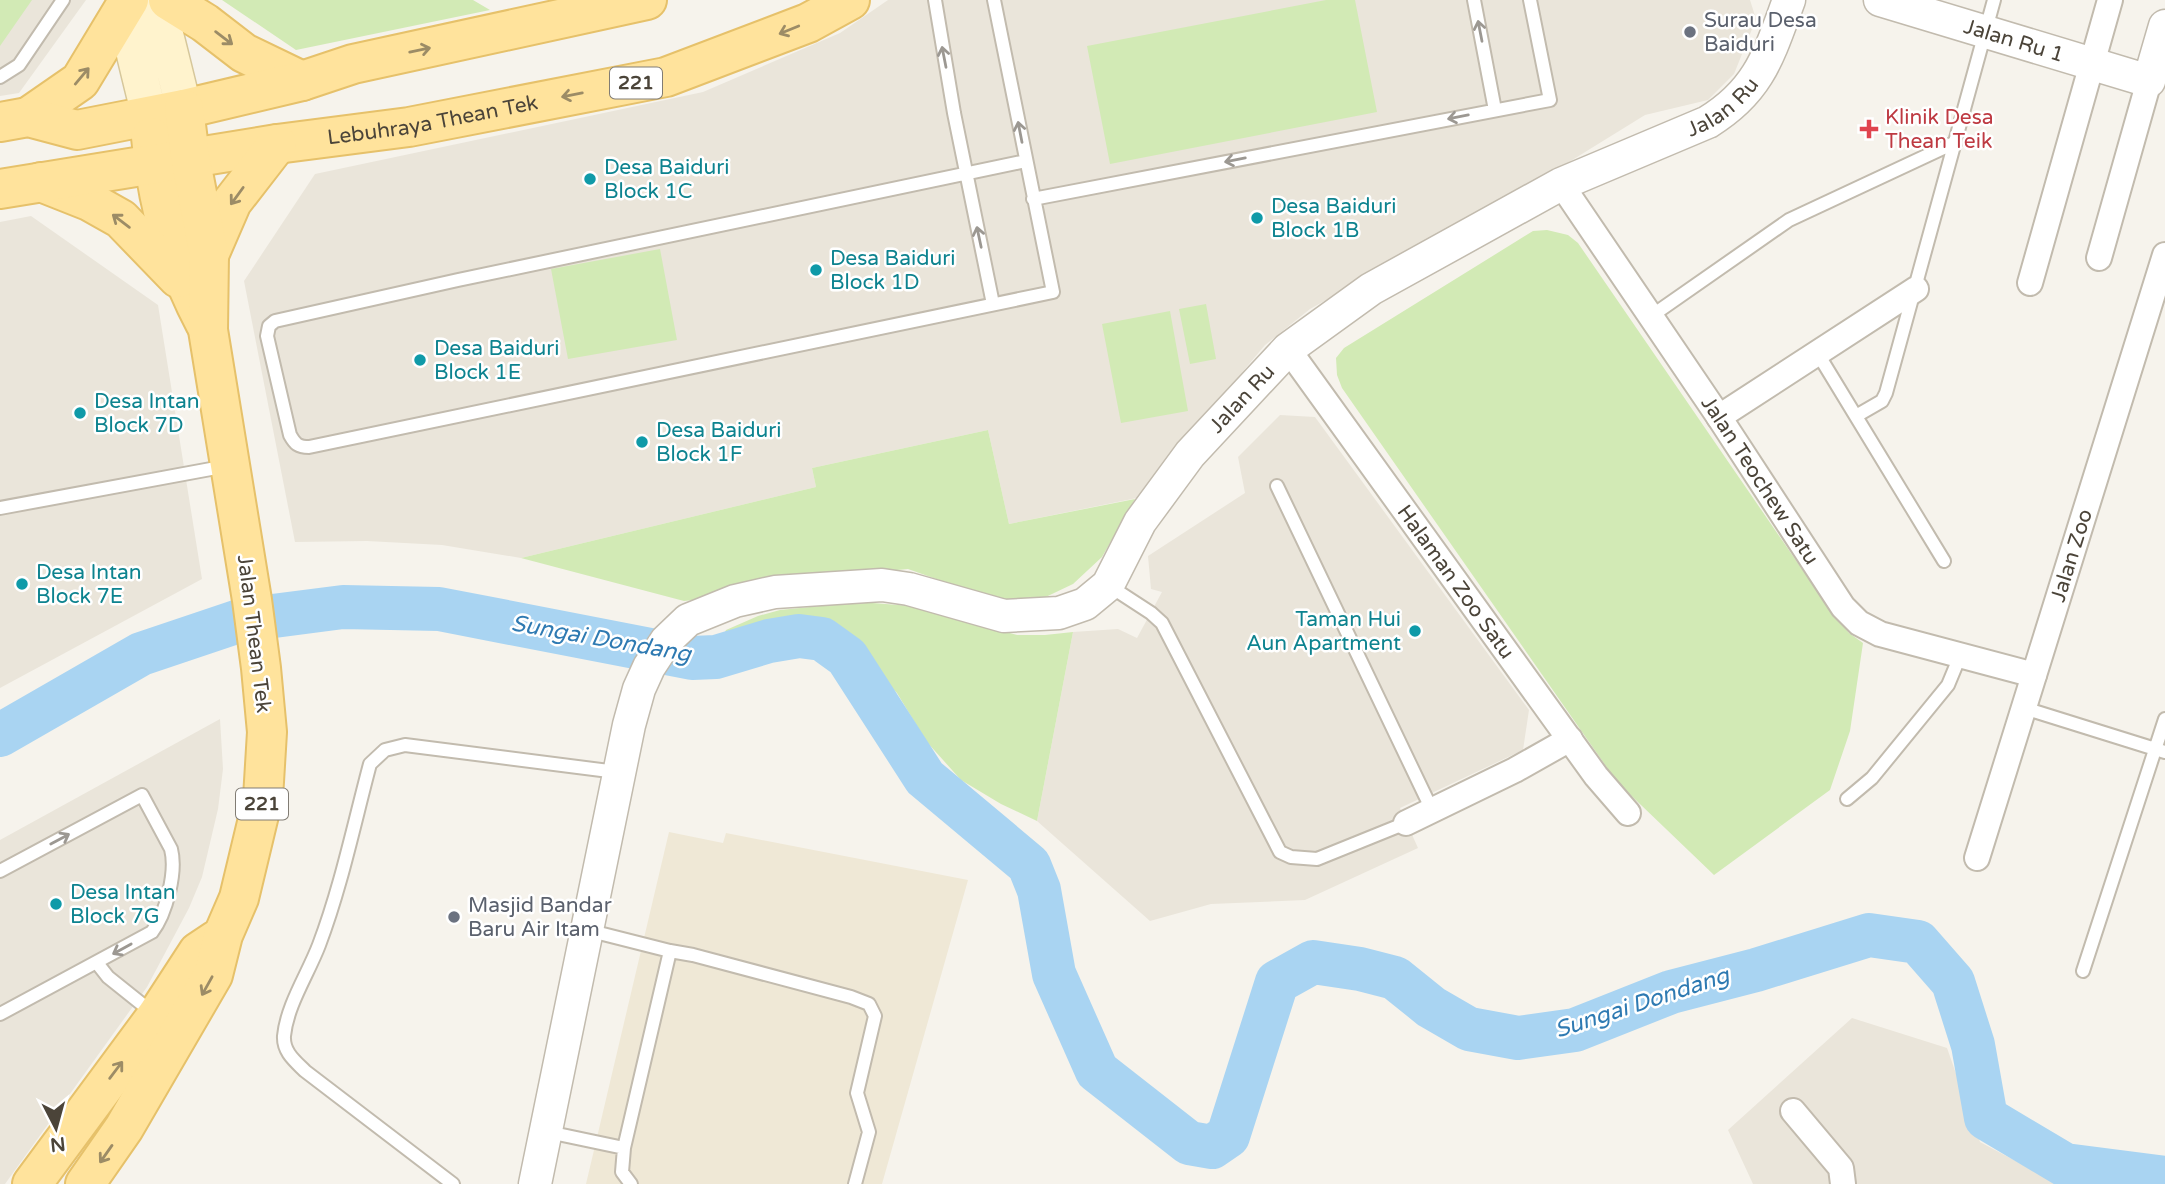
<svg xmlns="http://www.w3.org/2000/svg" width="2165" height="1184" font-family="'Varela Round',sans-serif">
<rect width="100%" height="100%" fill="#f6f3ec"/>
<!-- residential -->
<path fill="#eae5da" d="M 0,0 L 86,0 L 19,93 L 0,96 Z
M 888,0 L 1750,0 L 1756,19 L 1734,74 L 1708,100 L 1645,115 L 1535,183 L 1310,309 L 1265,345 L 1137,498 L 1009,524 L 988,430 L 812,468 L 816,487 L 521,558 L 442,545 L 367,541 L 295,542 L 244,281 L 315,174 L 703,92 L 840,33 Z
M 31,216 L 158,305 L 202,579 L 0,688 L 0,222 Z
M 1280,415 L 1315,417 L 1529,710 L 1523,750 L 1400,808 L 1418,848 L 1305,900 L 1211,904 L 1150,921 L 1037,821 L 1073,632 L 1118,629 L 1137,638 L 1162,592 L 1151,589 L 1148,556 L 1245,493 L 1238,457 Z
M 220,719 L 223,769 L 218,809 L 202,877 L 189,908 L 147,987 L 5,1184 L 0,1184 L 0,840 Z
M 1852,1018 L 1947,1048 L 1980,1142 L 2059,1184 L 1753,1184 L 1728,1130 Z"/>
<!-- education -->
<path fill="#efe8d6" d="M 669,832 L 723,843 L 726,833 L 968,880 L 882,1184 L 586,1184 Z"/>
<!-- green -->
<path fill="#d2eab5" d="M 0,0 L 32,0 L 0,46 Z
M 222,0 L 473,0 L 490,10 L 296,50 Z
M 1326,0 L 1355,0 L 1377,112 L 1110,164 L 1087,46 Z
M 1547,230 L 1568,235 L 1578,243 L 1830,610 L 1849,633 L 1863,643 L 1850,731 L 1830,790 L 1714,875 L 1617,782 L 1342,388 L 1337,375 L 1336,358 L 1344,348 L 1533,231 Z
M 660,249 L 677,340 L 568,359 L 551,269 Z
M 1206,304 L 1216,359 L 1190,364 L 1179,309 Z
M 1170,311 L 1188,411 L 1121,423 L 1102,324 Z
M 988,430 L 1009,524 L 1135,499 L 1102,557 L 1073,584 L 1031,604 L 1004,603 L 908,569 L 789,580 L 703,599 L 684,601 L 521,558 L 816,487 L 812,468 Z
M 860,602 L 911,606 L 1017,635 L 1045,635 L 1073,632 L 1037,821 L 1001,804 L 961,780 L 926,741 L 897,693 L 863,659 L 840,632 L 820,622 L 772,631 L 715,652 L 726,630 L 758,616 L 780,610 Z"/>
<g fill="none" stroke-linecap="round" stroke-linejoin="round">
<!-- river -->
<path stroke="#a9d4f2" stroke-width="44" d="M 0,735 L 141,654 L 242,620 L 343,607 L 439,609 L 692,658 L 716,657 L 769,641 L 799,636 L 822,639 L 847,657 L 925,778 L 1029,865 L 1039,890 L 1054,974 L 1097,1071 L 1189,1143 L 1212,1147 L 1228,1136 L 1277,982 L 1313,962 L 1360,969 L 1395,978 L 1431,1007 L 1469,1029 L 1518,1038 L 1575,1030 L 1671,992 L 1756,970 L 1869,935 L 1918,942 L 1953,982 L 1973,1045 L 1986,1118 L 2065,1165 L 2165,1178"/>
<!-- service casing -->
<g stroke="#c2bbae" stroke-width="16">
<path id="service" d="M 935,0 L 954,113 L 993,304
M 994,0 L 1053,292 L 309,447 C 298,447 295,444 290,435 L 267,336 L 269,326 L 275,321 L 458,280 L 1026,161
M 1474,0 L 1495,110
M 0,77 L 19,65 L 63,0
M 1033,199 L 1550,100 L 1530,0
M 1650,317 L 1789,220 L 1956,142
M 1818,354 L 1944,561
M 1856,416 L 1882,401 L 1886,393 L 1994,0
M 1277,486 L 1432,810
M 0,508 L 227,466
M 1108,585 L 1151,613 L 1162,623 L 1280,852 L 1291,857 L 1317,859 L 1406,823
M 2024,708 L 2165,752
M 1847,799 L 1872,778 L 1948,685 L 1960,656
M 0,871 L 142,795 L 171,849 C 177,872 166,914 152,932 L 0,1014
M 587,930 L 670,951 L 693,955 L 851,997 L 869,1004 L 875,1016 L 857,1093 L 869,1132 L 855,1184
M 97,963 L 108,977 L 153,1013
M 2083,971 L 2165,719
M 548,1132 L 624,1148
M 453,1184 L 305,1071 C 295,1061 283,1052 284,1036 C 287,1005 308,974 319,945 C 341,887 354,824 370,764 L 385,750 L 405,745 L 617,772
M 631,1184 L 622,1172 L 624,1148 L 670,951"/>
</g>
<!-- minor casing -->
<g stroke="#c2bbae" stroke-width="28">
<g id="minor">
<path id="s1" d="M 1561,184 L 1719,417 L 1843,607 L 1859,623 L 1880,634 L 2034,675"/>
<path d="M 2099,258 L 2149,81"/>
<path d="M 2030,283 L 2110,0"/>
<path id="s2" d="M 1288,349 L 1596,776 L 1628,813"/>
<path d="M 1719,417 L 1916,289"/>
<path d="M 1406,823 L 1515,770 L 1570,739"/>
<path id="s3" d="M 1977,858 L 2165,255"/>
<path d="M 1793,1111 L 1841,1168 L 1843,1184"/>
</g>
</g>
<!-- tertiary casing -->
<g stroke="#c2bbae" stroke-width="35">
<g id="tertiary">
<path id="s4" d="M 1880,0 L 2149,81 L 2165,26"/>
<path id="s5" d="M 535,1184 L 629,725 L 639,689 L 649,667 L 666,641 L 688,620 L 735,601 L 775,592 L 882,585 L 909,589 L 1004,616 L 1059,613 L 1085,604 L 1108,585 L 1140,522 L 1190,454 L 1288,349 L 1371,289 L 1561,184 L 1708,122 C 1760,90 1769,54 1789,0"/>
</g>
</g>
<!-- secondary casing -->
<g stroke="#d6c79b" stroke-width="38">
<path id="secondary" d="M 129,0 L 129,32 L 149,114
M 157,0 L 184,109"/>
</g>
<!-- primary casing -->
<g stroke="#e6c16a" stroke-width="42">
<g id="primary">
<path d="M 168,0 L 205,23 L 244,53 L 302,81"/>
<path d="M 28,117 L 80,81 L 129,0"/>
<path d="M 0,122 L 28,117 L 77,130 L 184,109 L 302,81 L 353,64 L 647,0"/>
<path d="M 151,137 C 157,203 174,265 205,323"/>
<path d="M 41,182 L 89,201 L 121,219 L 178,278"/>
<path id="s6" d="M 0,189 L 277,144 L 409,127 L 666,77 L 808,23 L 850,0"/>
<path d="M 209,255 L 232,202 L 277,144"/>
<path d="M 32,1184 L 157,1015 L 198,952 L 216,940"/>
<path d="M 85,1184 L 124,1128 L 213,975 L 223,935 L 239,898 L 263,798 L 267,732 L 261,668 L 252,600 L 208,330 L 209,255 L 190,157 L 184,109"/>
</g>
</g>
<!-- service -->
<use href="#service" stroke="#fff" stroke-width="12"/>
<!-- minor -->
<use href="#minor" stroke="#fff" stroke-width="24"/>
<!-- tertiary -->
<use href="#tertiary" stroke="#fff" stroke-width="32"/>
<!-- secondary -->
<use href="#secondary" stroke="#fff3cd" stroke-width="35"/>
<!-- primary -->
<use href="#primary" stroke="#ffe39c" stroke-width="38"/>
</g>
<!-- one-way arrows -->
<defs><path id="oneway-shaft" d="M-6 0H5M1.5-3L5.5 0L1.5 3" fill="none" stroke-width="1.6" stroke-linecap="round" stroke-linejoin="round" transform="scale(1.75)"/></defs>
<g stroke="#9c8c66">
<use href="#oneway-shaft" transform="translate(789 30) rotate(158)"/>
<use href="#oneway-shaft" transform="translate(224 38) rotate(37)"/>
<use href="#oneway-shaft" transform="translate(420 50) rotate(-12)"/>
<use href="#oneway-shaft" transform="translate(82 76) rotate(-50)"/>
<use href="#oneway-shaft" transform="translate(572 95) rotate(169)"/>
<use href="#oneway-shaft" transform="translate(237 196) rotate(126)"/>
<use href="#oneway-shaft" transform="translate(121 221) rotate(-143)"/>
<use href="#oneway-shaft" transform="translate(207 986) rotate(119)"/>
<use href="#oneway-shaft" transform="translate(116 1070) rotate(-53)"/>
<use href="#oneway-shaft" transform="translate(106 1154) rotate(125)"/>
</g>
<g stroke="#9c9892">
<use href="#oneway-shaft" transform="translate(1480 31) rotate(-101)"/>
<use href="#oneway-shaft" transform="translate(944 57) rotate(-101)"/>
<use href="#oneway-shaft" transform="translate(1458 117) rotate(169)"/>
<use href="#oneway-shaft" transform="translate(1020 132) rotate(-101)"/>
<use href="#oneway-shaft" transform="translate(1235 160) rotate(169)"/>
<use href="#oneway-shaft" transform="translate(979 237) rotate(-102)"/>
<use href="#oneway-shaft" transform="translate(60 839) rotate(-28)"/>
<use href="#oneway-shaft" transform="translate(122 949) rotate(151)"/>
</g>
<!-- markers -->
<g fill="#6b7280" stroke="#fff" stroke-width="2.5">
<circle cx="1690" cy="32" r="7"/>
<circle cx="454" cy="917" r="7"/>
</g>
<path fill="#e0444e" stroke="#fff" stroke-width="2.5" d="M1865.5 118.5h7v7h7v7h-7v7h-7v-7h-7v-7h7z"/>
<g fill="#0f9aa8" stroke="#fff" stroke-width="2.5">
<circle cx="590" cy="179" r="7"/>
<circle cx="1257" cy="218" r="7"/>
<circle cx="816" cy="270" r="7"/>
<circle cx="420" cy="360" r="7"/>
<circle cx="80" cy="413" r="7"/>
<circle cx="642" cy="442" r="7"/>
<circle cx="22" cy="584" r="7"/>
<circle cx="1415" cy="631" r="7"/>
<circle cx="56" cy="904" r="7"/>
</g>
<g text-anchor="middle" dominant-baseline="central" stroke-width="5" stroke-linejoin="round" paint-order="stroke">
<!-- shield labels -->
<g fill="#fff" stroke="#817c74" stroke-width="2">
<rect x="610" y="67.5" width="52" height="31" rx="5"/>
<rect x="236" y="788.5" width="52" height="31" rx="5"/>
</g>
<g font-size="19" font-weight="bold" fill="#4b4439">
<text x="636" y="83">221</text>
<text x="262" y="804">221</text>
</g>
<!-- worship labels -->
<g font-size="21" fill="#5b616d" stroke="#fff" text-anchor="start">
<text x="1704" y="20">Surau Desa<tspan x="1704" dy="24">Baiduri</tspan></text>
<text x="468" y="905">Masjid Bandar<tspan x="468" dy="24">Baru Air Itam</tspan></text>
</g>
<!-- street labels -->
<g font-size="21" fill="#4b4439" stroke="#fff">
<text stroke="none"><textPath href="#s4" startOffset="140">Jalan Ru 1</textPath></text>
<text stroke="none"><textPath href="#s5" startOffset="1827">Jalan Ru</textPath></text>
<text stroke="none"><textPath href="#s6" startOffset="438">Lebuhraya Thean Tek</textPath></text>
<text stroke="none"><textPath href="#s5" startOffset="1260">Jalan Ru</textPath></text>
<text stroke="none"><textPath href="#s1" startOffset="357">Jalan Teochew Satu</textPath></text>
<text stroke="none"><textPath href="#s3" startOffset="317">Jalan Zoo</textPath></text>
<text stroke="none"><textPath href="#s2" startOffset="287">Halaman Zoo Satu</textPath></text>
<text transform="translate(254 634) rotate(83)">Jalan Thean Tek</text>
</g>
<!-- health labels -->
<g font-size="21" fill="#be3a42" stroke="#fff" text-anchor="start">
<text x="1885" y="117">Klinik Desa<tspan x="1885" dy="24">Thean Teik</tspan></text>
</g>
<!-- culture labels -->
<g font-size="21" fill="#0d838f" stroke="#fff" text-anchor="start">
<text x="604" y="167">Desa Baiduri<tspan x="604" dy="24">Block 1C</tspan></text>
<text x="1271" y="206">Desa Baiduri<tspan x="1271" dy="24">Block 1B</tspan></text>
<text x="830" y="258">Desa Baiduri<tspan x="830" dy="24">Block 1D</tspan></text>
<text x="434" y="348">Desa Baiduri<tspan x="434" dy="24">Block 1E</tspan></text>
<text x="94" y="401">Desa Intan<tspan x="94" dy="24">Block 7D</tspan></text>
<text x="656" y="430">Desa Baiduri<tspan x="656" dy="24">Block 1F</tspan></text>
<text x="36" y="572">Desa Intan<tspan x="36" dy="24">Block 7E</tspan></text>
<text x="1401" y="619" text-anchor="end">Taman Hui<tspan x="1401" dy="24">Aun Apartment</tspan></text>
<text x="70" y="892">Desa Intan<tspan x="70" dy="24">Block 7G</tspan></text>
</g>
<!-- water labels -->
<g font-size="23" font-style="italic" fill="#2e7ab2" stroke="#fff">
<text transform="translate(601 639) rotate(10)">Sungai Dondang</text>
<text transform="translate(1642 1003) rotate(-18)">Sungai Dondang</text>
</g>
</g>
<!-- north arrow -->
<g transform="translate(56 1128) rotate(174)" stroke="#ffffff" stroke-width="5" paint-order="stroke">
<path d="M0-5L12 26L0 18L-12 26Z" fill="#4b4439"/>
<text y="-10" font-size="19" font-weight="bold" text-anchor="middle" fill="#4b4439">N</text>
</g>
</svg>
